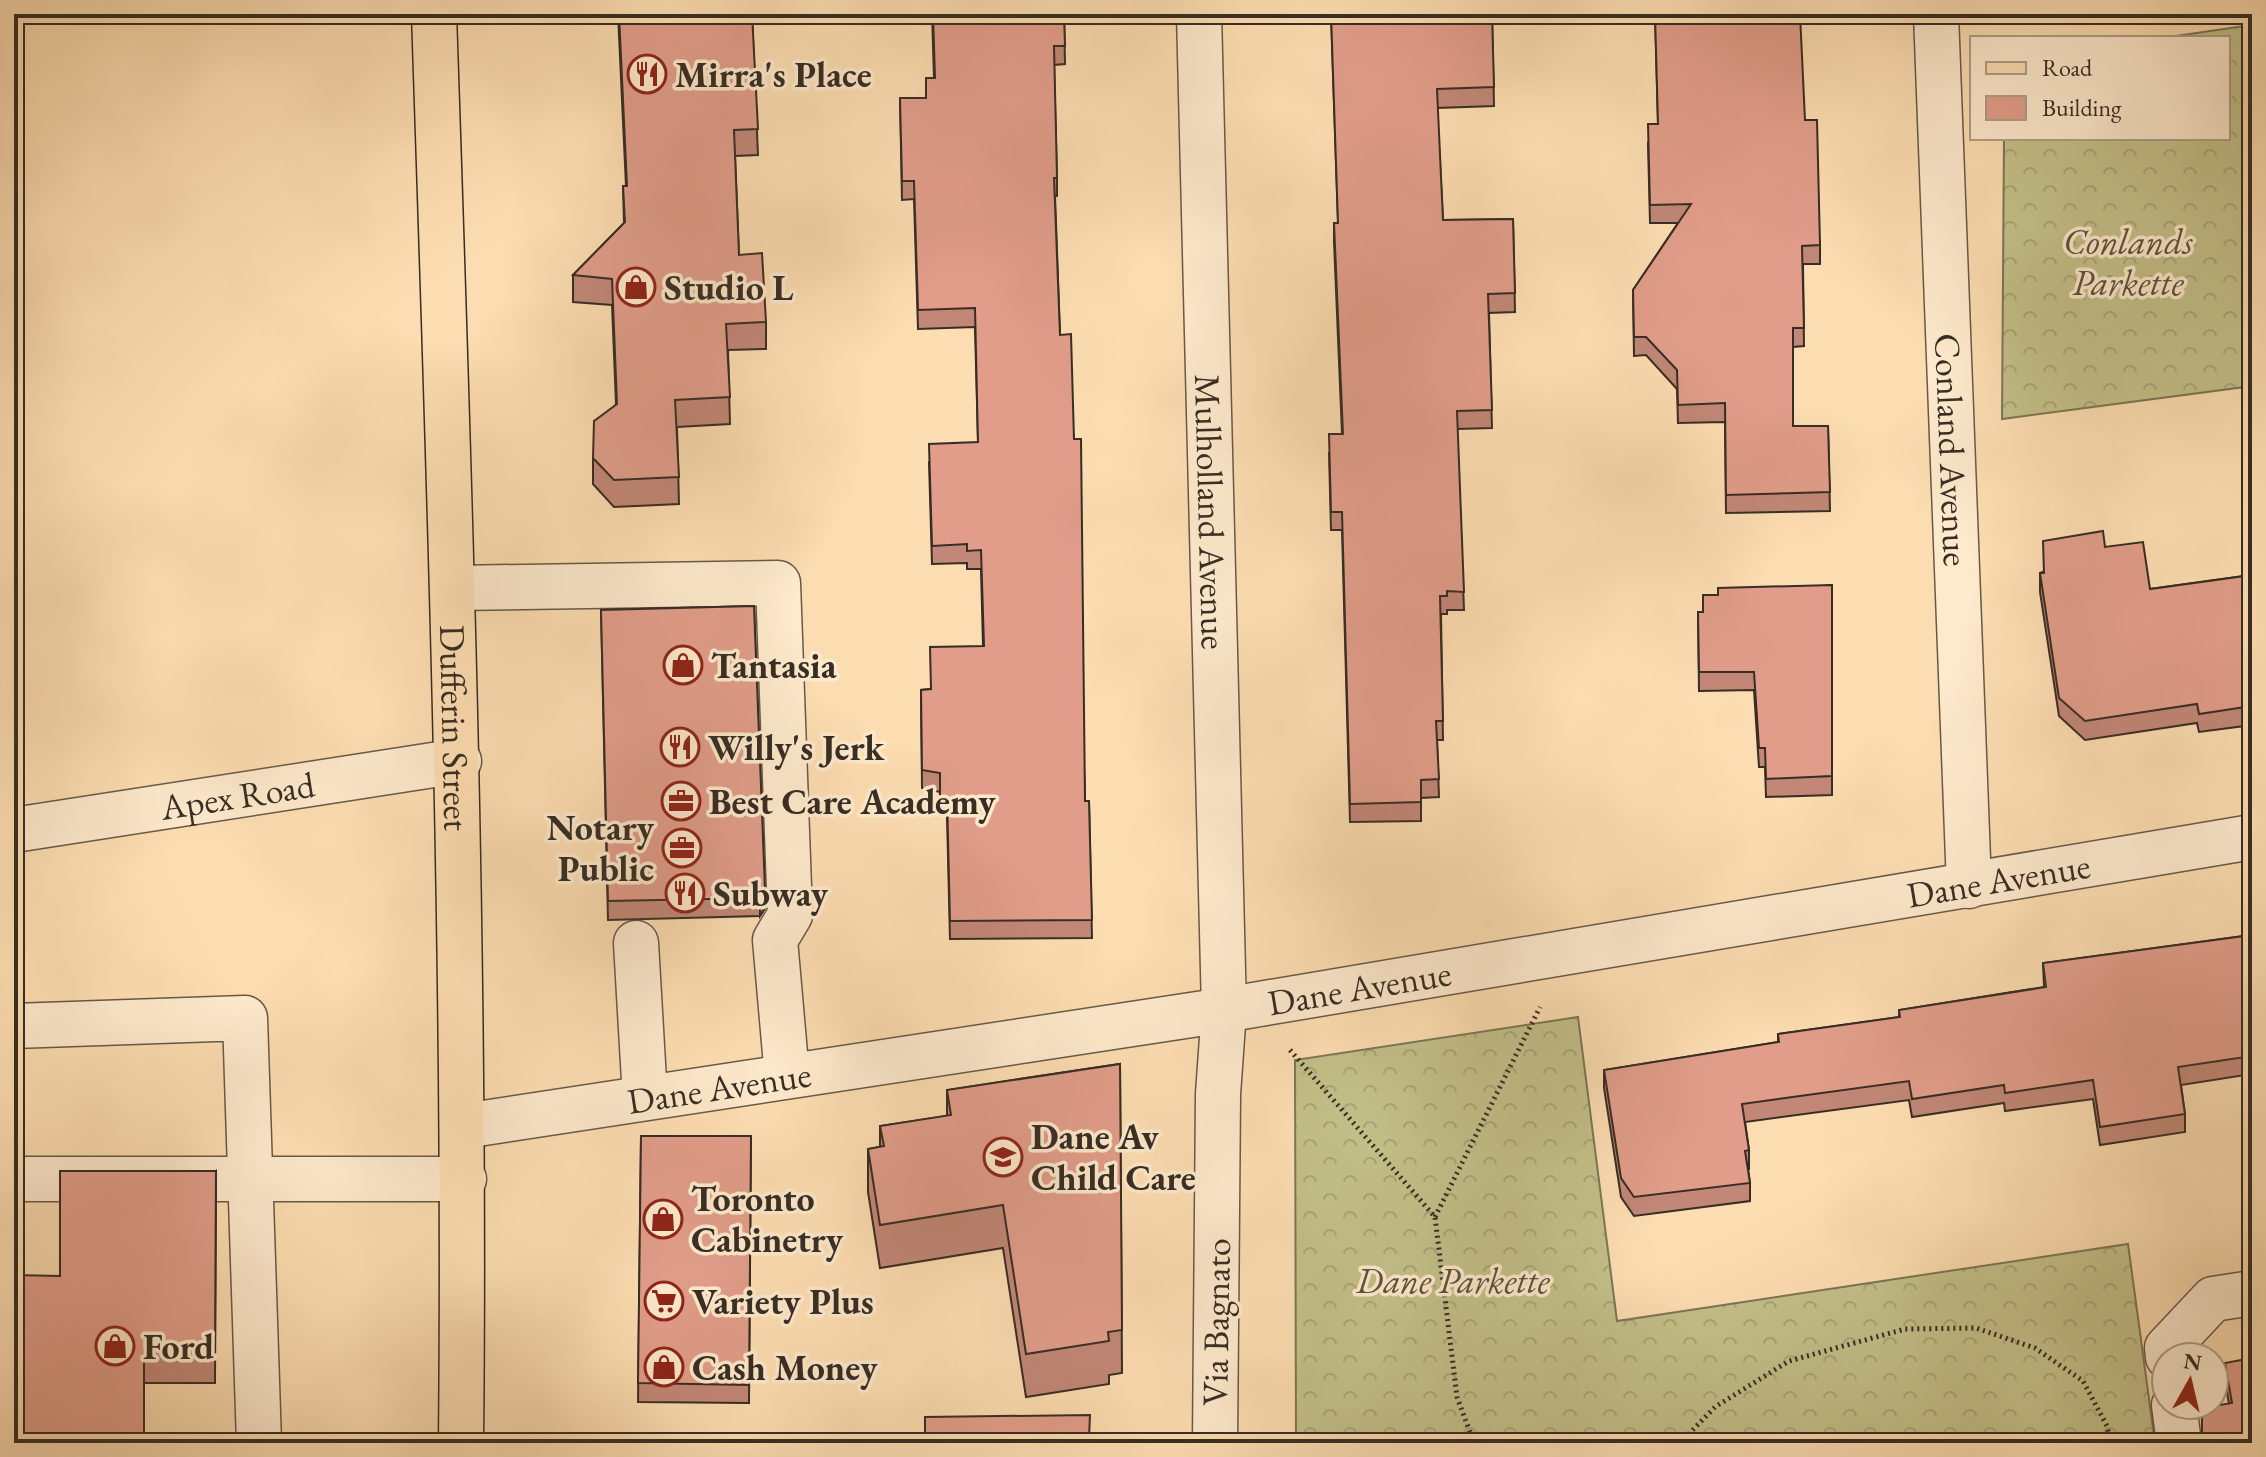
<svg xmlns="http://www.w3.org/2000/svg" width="2266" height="1457" font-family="'EB Garamond',serif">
<defs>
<pattern id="forest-crowns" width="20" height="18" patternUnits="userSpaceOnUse" patternTransform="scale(2)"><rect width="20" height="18" fill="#c3c089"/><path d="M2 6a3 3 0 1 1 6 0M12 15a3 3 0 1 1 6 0" fill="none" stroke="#a8a576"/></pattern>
</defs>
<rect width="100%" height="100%" fill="#fcddb1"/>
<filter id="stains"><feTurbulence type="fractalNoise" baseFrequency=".0025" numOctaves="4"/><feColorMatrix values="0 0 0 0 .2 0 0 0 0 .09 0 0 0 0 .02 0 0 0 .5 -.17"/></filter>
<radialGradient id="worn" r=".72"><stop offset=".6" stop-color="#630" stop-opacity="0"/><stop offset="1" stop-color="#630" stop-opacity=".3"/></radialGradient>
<!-- forest -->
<path fill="url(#forest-crowns)" stroke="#7d7656" stroke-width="2" d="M 2252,25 L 2252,386 L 2002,419 L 2004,138 L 2228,138 L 2228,38 L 2162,38 Z
M 1578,1017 L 1617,1321 L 2128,1244 L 2155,1443 L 1296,1443 L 1295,1060 Z"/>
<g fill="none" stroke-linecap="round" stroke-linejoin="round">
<!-- minor casing -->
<g stroke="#685947" stroke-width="47">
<g id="minor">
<path id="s1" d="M 1199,14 L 1224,1010 L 1218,1094 L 1215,1443"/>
<path id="s2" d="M 1936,14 L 1969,886"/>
<path d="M 453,588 L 778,583 L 790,915 L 775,940 L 787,1076"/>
<path id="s3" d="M 14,830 L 459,761"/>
<path d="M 636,943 L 645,1098"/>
<path d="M 14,1026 L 245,1018 L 259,1443"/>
<path id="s4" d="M 464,1126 L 1224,1010 L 2252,837"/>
<path d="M 14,1179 L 464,1179"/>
<path d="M 2168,1357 L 2167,1348 L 2213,1299 L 2252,1293"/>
<path d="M 2174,1405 L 2179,1443"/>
</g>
</g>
<!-- major casing -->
<g stroke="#372d24" stroke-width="47">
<g id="major">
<path id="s5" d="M 434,14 C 450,491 466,966 461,1443"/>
</g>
</g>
<!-- path -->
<path stroke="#372d24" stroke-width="5" stroke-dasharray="2 4" stroke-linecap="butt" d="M 1290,1050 L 1435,1217 L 1457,1397 L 1474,1443
M 1435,1217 L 1540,1007
M 1680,1443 L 1715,1407 L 1789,1361 L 1905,1329 L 1976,1328 L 2035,1348 L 2083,1381 L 2107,1426 L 2111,1443"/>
<!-- minor -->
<use href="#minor" stroke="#fde9cc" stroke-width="44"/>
<!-- major -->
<use href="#major" stroke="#fcddb1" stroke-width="44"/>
</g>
<!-- wall -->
<path fill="#c28777" stroke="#372d24" stroke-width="2" d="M 618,14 L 752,14 L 758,155 L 735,156 L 739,255 L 766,322 L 766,349 L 728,350 L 730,424 L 677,427 L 679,504 L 614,507 L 593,484 L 593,458 L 616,404 L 612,305 L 573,302 L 573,275 L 624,223 L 623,186 L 626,186 Z
M 932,14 L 1064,14 L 1065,64 L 1054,65 L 1057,178 L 1057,196 L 1055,196 L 1060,335 L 1074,439 L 1085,801 L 1089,801 L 1092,938 L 950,939 L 947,816 L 940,816 L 940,792 L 922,788 L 921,690 L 931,689 L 983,646 L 981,569 L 967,569 L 967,563 L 932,564 L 929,462 L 978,442 L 975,327 L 918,329 L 914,199 L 902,200 L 900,98 L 926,98 L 934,78 Z
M 1331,14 L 1492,14 L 1494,106 L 1437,108 L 1443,220 L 1513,219 L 1515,312 L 1489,313 L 1492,428 L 1457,429 L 1464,610 L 1447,610 L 1447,614 L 1441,614 L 1443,740 L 1437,740 L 1439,797 L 1421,798 L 1421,821 L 1350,822 L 1342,530 L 1331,530 L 1329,453 L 1342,434 L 1334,242 L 1334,223 L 1338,223 Z
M 1655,14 L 1805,120 L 1820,245 L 1820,264 L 1803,264 L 1804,346 L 1793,347 L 1793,426 L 1828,426 L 1830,511 L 1726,513 L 1725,422 L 1678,423 L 1677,389 L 1646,355 L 1634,356 L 1633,290 L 1678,223 L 1650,223 L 1648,143 L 1658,124 Z
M 2105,547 L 2150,589 L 2252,575 L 2252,725 L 2199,732 L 2197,723 L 2085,740 L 2059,716 L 2040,592 L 2040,573 Z
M 1832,585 L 1832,795 L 1766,797 L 1765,767 L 1759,767 L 1754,690 L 1699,691 L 1698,612 L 1703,612 L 1718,595 Z
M 754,606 L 765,908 L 760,916 L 608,920 L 601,610 Z
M 2252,935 L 2252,1074 L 2181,1085 L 2185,1114 L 2185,1132 L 2100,1145 L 2093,1099 L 2005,1111 L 2004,1103 L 1912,1117 L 1909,1100 L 1745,1122 L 1749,1150 L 1749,1169 L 1748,1169 L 1750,1183 L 1750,1201 L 1634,1216 L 1621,1197 L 1604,1088 L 1604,1070 L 1778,1042 L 1778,1034 L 1899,1017 L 1899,1010 L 2044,987 L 2043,963 Z
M 1120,1064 L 1122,1373 L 1109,1375 L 1109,1384 L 1026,1397 L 1003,1248 L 880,1268 L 868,1192 L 868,1149 L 880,1147 L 880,1126 L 947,1116 L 947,1090 Z
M 641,1136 L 751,1136 L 749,1403 L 638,1402 Z
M 216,1171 L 215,1383 L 144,1383 L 60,1276 Z
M 2225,1363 L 2252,1443 L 2229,1404 L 2225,1381 Z"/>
<!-- shaded-wall -->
<path fill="#9e6e61" stroke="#372d24" stroke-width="2" d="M 765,890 L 765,908 L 760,916 L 760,898 Z"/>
<!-- building -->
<path fill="#e19d8a" stroke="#372d24" stroke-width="2" d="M 619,14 L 752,14 L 758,129 L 734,130 L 739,255 L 762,253 L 766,322 L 726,324 L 730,397 L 675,400 L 679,477 L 614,480 L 593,458 L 594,421 L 617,404 L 612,279 L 573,275 L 625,222 L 623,186 L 627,186 Z
M 933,14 L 1064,14 L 1065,46 L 1054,46 L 1057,178 L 1054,178 L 1060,335 L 1071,334 L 1074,439 L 1081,439 L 1085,801 L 1089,801 L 1092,920 L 950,921 L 947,797 L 940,798 L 940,773 L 922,770 L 921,690 L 931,689 L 930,647 L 984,646 L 981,550 L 967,551 L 967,544 L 932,546 L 929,444 L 978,442 L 975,308 L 918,310 L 914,181 L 902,181 L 900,98 L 926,98 L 926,78 L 935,78 Z
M 1331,14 L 1492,14 L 1494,87 L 1437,89 L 1443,220 L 1513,219 L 1515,293 L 1488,294 L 1492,410 L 1457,411 L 1464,592 L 1447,591 L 1447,596 L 1440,596 L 1443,721 L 1436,721 L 1439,779 L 1421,780 L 1421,802 L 1350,804 L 1342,512 L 1331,512 L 1329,434 L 1343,434 L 1334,223 L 1338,223 Z
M 1655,14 L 1800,14 L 1805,120 L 1817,120 L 1820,245 L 1802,246 L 1804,328 L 1793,328 L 1793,426 L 1828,426 L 1830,492 L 1726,495 L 1725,403 L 1678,405 L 1677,370 L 1646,337 L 1634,337 L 1633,290 L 1691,204 L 1650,205 L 1648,124 L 1658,124 Z
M 2103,531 L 2105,547 L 2143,542 L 2150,589 L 2252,575 L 2252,706 L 2199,714 L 2197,704 L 2085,721 L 2059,698 L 2040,573 L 2044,573 L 2043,541 Z
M 1832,585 L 1832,776 L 1766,779 L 1765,748 L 1759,748 L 1754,672 L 1699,672 L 1698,612 L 1703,612 L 1703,595 L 1718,595 L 1718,588 Z
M 754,606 L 765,890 L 760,898 L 608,901 L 601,610 Z
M 2252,935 L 2252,1056 L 2178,1067 L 2185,1114 L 2100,1127 L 2093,1080 L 2005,1093 L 2004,1085 L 1912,1099 L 1909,1081 L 1742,1104 L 1749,1150 L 1745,1151 L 1750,1183 L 1634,1197 L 1621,1178 L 1604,1070 L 1779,1042 L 1778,1034 L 1900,1017 L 1899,1010 L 2046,987 L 2043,963 Z
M 1120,1064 L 1122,1330 L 1108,1332 L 1109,1341 L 1026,1354 L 1003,1205 L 880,1225 L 868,1149 L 884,1146 L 880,1126 L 951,1115 L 947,1090 Z
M 641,1136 L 751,1136 L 749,1385 L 638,1383 Z
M 60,1171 L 216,1171 L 215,1350 L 144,1350 L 144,1443 L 14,1443 L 14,1275 L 60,1276 Z
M 2252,1358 L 2252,1443 L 2195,1443 L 2202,1433 L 2202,1408 L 2232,1403 L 2225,1363 Z
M 1090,1415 L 1089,1438 L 1114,1438 L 1114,1443 L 925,1443 L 925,1417 Z
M 795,1433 L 795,1443 L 629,1443 L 629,1437 Z"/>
<!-- icons -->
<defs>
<g id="restaurant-ring" transform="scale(2)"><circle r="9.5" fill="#fde9cc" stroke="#8f2418" stroke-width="1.5"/><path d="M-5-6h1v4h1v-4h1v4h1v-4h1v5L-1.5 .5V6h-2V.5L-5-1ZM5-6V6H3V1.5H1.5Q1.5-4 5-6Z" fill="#8f2418"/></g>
<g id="shop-ring" transform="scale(2)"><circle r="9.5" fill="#fde9cc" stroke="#8f2418" stroke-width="1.5"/><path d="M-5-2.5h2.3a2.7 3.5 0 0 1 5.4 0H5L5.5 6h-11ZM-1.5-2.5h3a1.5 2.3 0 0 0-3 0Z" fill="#8f2418"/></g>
<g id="office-ring" transform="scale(2)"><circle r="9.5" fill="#fde9cc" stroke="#8f2418" stroke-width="1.5"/><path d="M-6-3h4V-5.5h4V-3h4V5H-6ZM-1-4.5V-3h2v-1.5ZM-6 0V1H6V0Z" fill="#8f2418"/></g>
<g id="school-ring" transform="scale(2)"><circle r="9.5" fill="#fde9cc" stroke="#8f2418" stroke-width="1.5"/><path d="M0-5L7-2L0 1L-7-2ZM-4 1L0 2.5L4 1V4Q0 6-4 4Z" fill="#8f2418"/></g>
<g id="supermarket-ring" transform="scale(2)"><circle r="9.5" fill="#fde9cc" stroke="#8f2418" stroke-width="1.5"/><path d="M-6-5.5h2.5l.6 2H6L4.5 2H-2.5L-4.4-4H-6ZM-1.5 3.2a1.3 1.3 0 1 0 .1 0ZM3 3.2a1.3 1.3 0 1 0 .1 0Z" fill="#8f2418"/></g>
</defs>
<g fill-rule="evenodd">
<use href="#restaurant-ring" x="647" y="74"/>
<use href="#shop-ring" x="636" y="287"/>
<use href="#shop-ring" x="683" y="665"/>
<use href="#restaurant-ring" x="680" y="747"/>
<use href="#office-ring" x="681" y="801"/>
<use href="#office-ring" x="682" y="848"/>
<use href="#restaurant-ring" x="685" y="893"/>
<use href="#school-ring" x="1003" y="1157"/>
<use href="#shop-ring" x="663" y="1219"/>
<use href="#supermarket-ring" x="664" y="1301"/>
<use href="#shop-ring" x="115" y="1346"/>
<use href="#shop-ring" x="664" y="1367"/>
</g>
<g text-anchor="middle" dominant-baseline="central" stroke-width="7" stroke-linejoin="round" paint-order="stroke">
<!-- poi labels -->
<g font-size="36" font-weight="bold" fill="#372d24" stroke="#fde9cc" text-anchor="start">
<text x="675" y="74">Mirra's Place</text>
<text x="664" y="287">Studio L</text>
<text x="711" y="665">Tantasia</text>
<text x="708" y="747">Willy's Jerk</text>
<text x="709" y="801">Best Care Academy</text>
<text x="654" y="827" text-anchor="end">Notary<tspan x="654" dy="41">Public</tspan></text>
<text x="713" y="893">Subway</text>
<text x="1031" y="1136">Dane Av<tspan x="1031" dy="41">Child Care</tspan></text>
<text x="691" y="1198">Toronto<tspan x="691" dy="41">Cabinetry</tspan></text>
<text x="692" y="1301">Variety Plus</text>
<text x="143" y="1346">Ford</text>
<text x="692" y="1367">Cash Money</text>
</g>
<!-- park labels -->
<g font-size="36" font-style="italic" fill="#5a523d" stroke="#fde9cc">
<text x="2128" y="241">Conlands<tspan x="2128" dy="41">Parkette</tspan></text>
<text x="1453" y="1280">Dane Parkette</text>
</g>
<!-- street labels -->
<g font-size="36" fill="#372d24" stroke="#fde9cc">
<text stroke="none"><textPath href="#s2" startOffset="436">Conland Avenue</textPath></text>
<text stroke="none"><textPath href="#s1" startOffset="498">Mulholland Avenue</textPath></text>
<text stroke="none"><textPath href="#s5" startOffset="714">Dufferin Street</textPath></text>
<text stroke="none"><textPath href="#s3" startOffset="226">Apex Road</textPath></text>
<text stroke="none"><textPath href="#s4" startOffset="1554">Dane Avenue</textPath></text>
<text stroke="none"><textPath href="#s4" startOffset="906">Dane Avenue</textPath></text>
<text stroke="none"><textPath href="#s4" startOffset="258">Dane Avenue</textPath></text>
<text transform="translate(1216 1322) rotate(-89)">Via Bagnato</text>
</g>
</g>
<!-- margin -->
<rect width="2266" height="1457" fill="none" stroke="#fcddb1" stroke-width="48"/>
<rect x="16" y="16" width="2234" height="1425" fill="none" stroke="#372d24" stroke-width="4"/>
<rect x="24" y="24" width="2218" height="1409" fill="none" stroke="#372d24" stroke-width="2"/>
<!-- legend -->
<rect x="1970" y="36" width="260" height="104" fill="#fde9cc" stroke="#ae9e89" stroke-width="2"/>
<rect x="1986" y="62" width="40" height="12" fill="#fcddb1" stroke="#ae9e89" stroke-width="2"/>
<text x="2042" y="76" font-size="24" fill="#372d24">Road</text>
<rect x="1986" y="96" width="40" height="24" fill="#e19d8a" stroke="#ae9e89" stroke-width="2"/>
<text x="2042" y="116" font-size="24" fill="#372d24">Building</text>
<!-- north arrow -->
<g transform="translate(2190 1381) rotate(8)"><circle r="38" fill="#fde9cc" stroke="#ae9e89" stroke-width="2"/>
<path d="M0-6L14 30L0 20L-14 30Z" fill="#8f2418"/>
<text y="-12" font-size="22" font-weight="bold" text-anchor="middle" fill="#372d24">N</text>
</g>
<rect width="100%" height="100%" filter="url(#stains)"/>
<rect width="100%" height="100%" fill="url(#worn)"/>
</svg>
